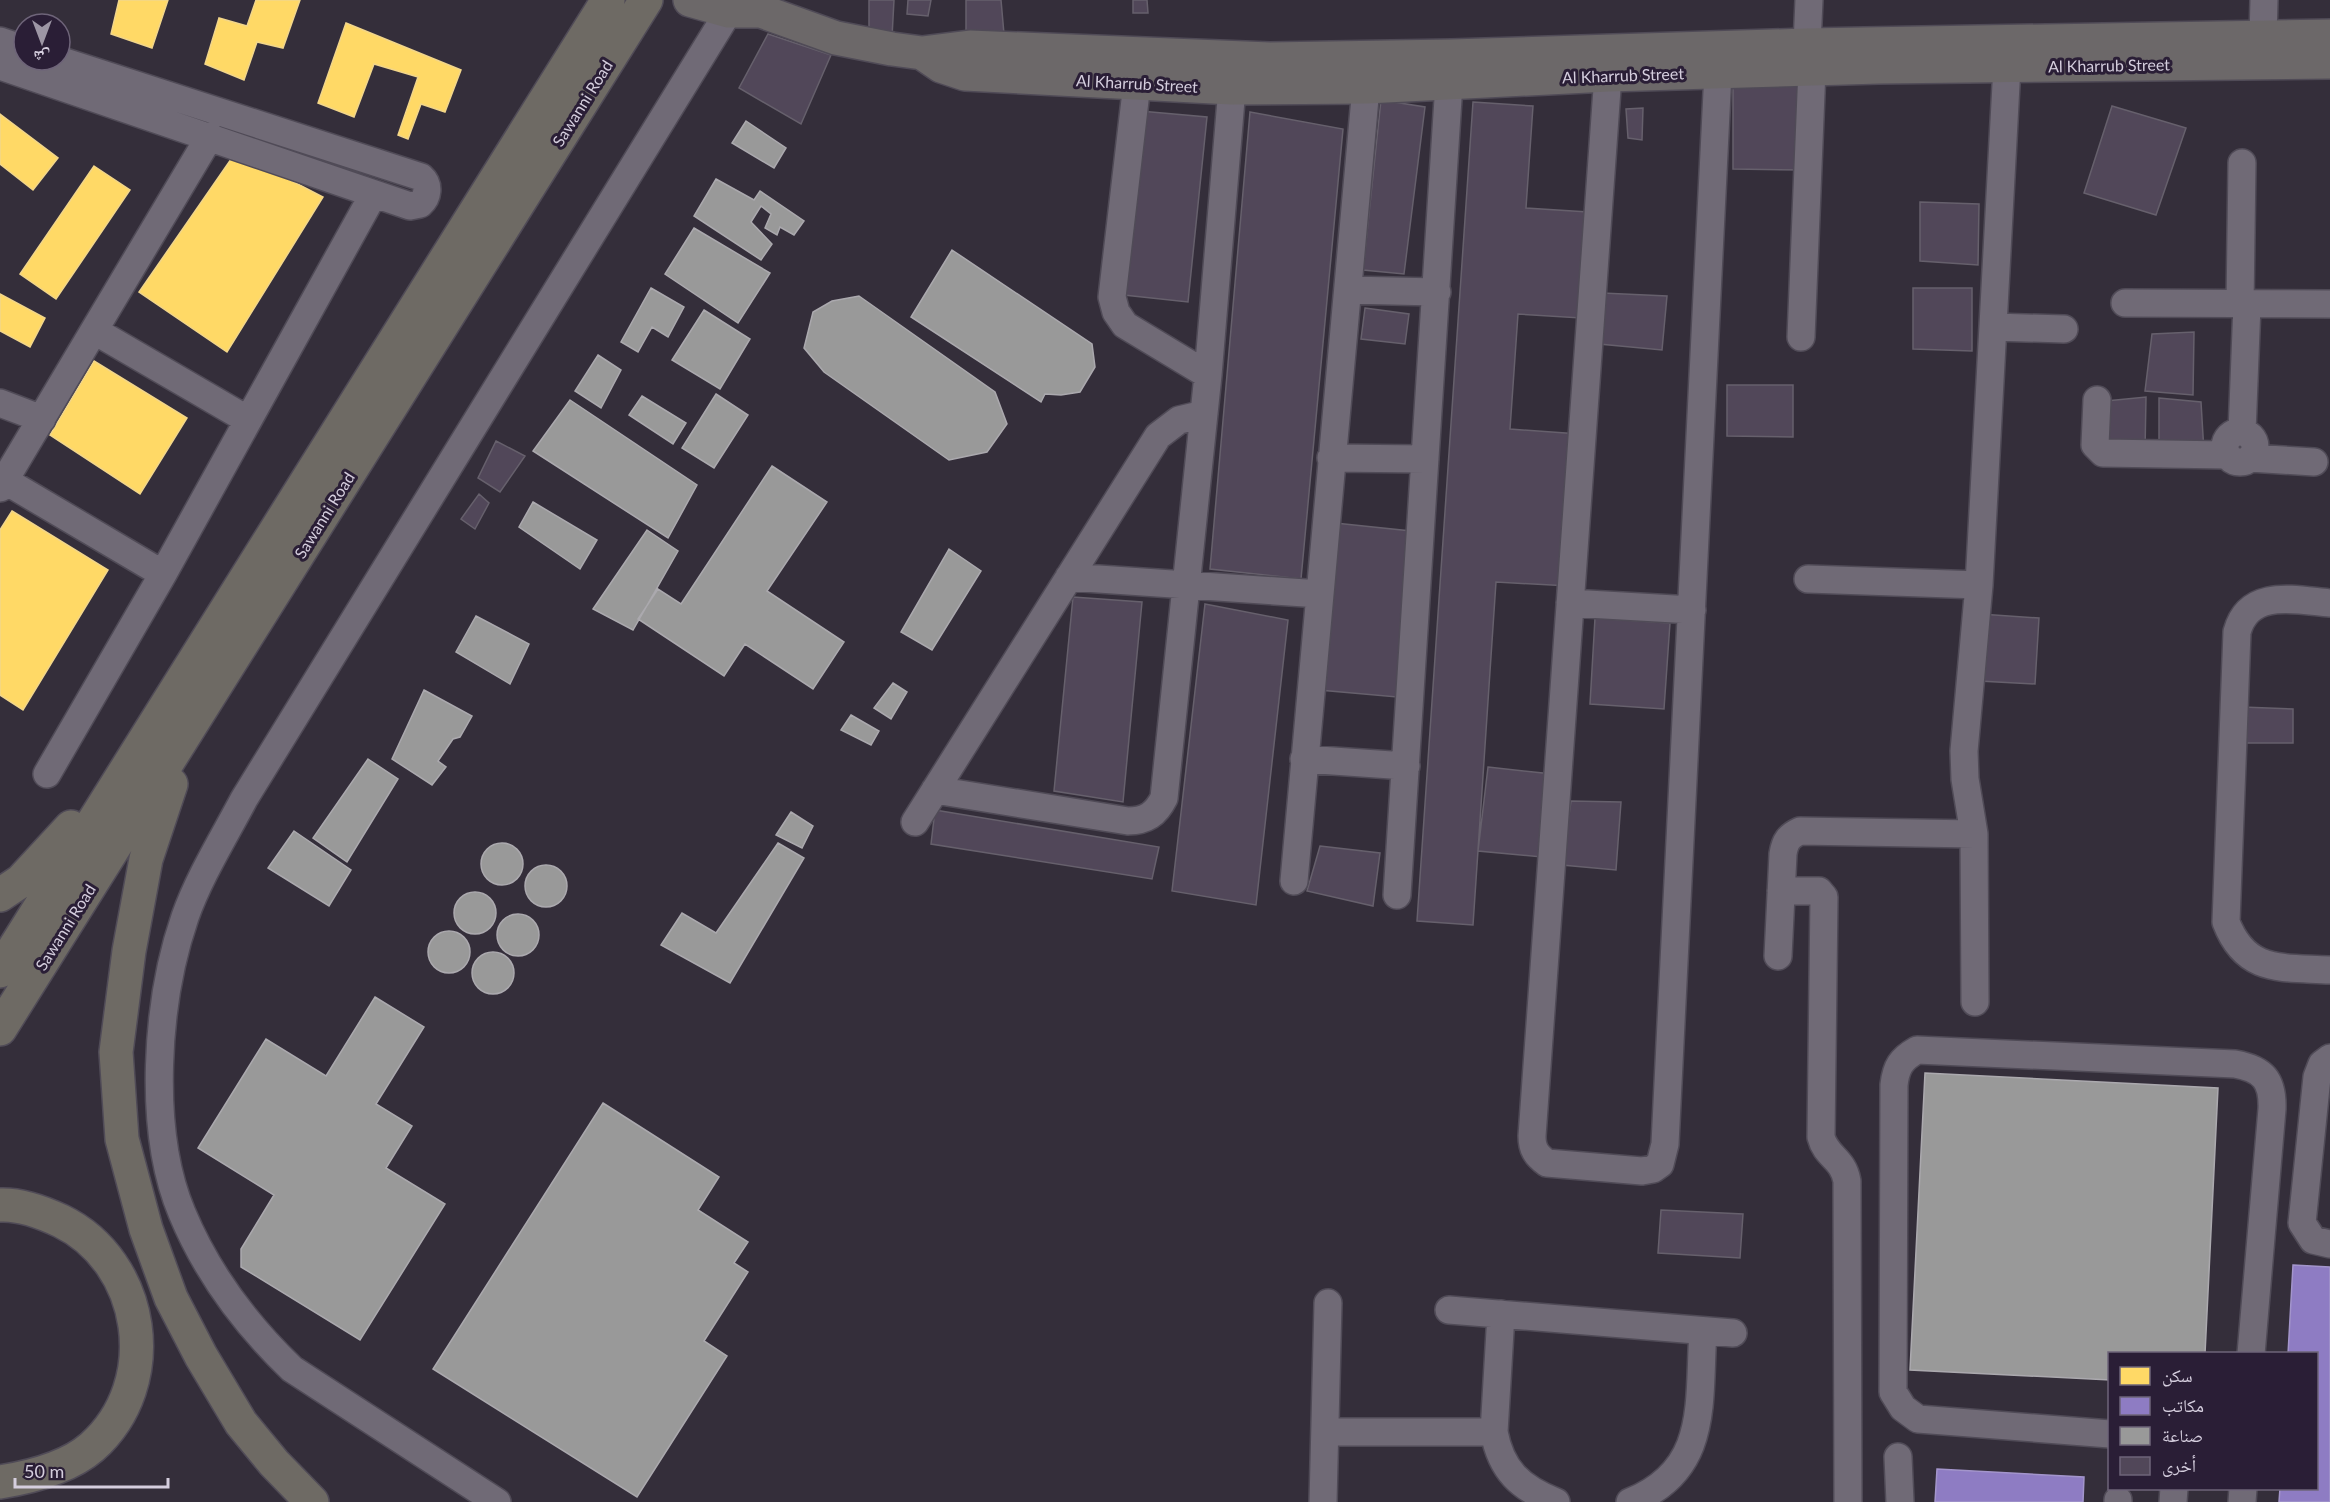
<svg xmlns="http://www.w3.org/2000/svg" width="2330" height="1502" font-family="Lato,'Noto Naskh Arabic',sans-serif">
<rect width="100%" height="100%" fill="#342e3a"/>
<!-- homes -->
<path fill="#ffd966" stroke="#f2d68a" stroke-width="1.5" d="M 119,0 L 168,0 L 152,48 L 111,34 Z
M 256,0 L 300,0 L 283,48 L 257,42 L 244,80 L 205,64 L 219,18 L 247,26 Z
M 346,23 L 461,70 L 445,112 L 421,104 L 408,139 L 398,135 L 418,77 L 374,64 L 354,117 L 318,103 Z
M 0,114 L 58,158 L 33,190 L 0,164 Z
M 236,152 L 323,197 L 227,352 L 139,292 Z
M 94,166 L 130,190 L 56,299 L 20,274 Z
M 0,294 L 45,318 L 30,347 L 0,331 Z
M 94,361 L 187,418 L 140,494 L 50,435 Z
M 12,511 L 108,570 L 23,710 L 0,695 L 0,530 Z"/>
<!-- offices -->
<path fill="#8e7cc3" stroke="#a395cb" stroke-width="1.5" d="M 2293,1265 L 2330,1267 L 2330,1502 L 2279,1502 L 2280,1488 L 2316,1488 L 2316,1354 L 2288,1354 Z
M 1937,1469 L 2084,1477 L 2083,1502 L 1935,1502 Z"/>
<!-- industry -->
<path fill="#999" stroke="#aba9ae" stroke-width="1.5" d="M 746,121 L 786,148 L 774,168 L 732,143 Z
M 716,179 L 754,200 L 760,191 L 804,221 L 794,235 L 780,227 L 777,235 L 765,228 L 771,214 L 761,206 L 751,222 L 772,244 L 761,260 L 694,216 Z
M 694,228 L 770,273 L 738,323 L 665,274 Z
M 952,250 L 1092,344 L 1095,367 L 1080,392 L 1061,395 L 1045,394 L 1041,402 L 911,317 Z
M 651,288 L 684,307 L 668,337 L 652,327 L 638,352 L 621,342 Z
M 859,296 L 995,392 L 1007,424 L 987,452 L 949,460 L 824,372 L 804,348 L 813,312 L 832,301 Z
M 704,310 L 750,339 L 720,389 L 672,360 Z
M 598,355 L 621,370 L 601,408 L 575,391 Z
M 716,394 L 748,415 L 714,468 L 682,448 Z
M 642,396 L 686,423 L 673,444 L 629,415 Z
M 570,400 L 697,485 L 668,538 L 533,451 Z
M 772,466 L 827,502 L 767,591 L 844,642 L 813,689 L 745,644 L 724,676 L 638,619 L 658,589 L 681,604 Z
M 533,502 L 597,540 L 580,569 L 519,527 Z
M 647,530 L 678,551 L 633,630 L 593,609 Z
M 949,549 L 981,571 L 932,650 L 901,632 Z
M 476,616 L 529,644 L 510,684 L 456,652 Z
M 893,683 L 907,692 L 891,719 L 874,708 Z
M 424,690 L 472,716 L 460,737 L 453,739 L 438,761 L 446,767 L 432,785 L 392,759 Z
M 851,715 L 879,731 L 871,745 L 841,730 Z
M 368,759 L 398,779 L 347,862 L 313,838 Z
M 791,812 L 813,826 L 802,848 L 776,835 Z
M 294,831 L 351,870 L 329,906 L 268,868 Z
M 778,843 L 804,858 L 730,983 L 661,945 L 682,913 L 716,933 Z
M481 864a21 21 0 1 1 42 0a21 21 0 1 1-42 0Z
M525 886a21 21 0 1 1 42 0a21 21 0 1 1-42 0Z
M454 913a21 21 0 1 1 42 0a21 21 0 1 1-42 0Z
M497 935a21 21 0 1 1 42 0a21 21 0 1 1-42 0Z
M428 952a21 21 0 1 1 42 0a21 21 0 1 1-42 0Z
M472 973a21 21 0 1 1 42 0a21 21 0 1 1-42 0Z
M 375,997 L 424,1027 L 376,1104 L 412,1126 L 386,1168 L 445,1204 L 360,1340 L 241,1267 L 241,1249 L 274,1195 L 198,1148 L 266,1039 L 326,1076 Z
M 1925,1073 L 2218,1088 L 2205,1354 L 2110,1354 L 2110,1380 L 1910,1370 Z
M 603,1103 L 719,1177 L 698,1210 L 748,1242 L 734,1263 L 748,1272 L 704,1341 L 727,1356 L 637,1497 L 433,1369 Z"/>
<!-- building -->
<path fill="#514759" stroke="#66606c" stroke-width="1.5" d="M 869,0 L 894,0 L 892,37 L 869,33 Z
M 908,0 L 931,0 L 928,16 L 907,14 Z
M 966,0 L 1001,0 L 1004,34 L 966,36 Z
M 1133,0 L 1147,0 L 1148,13 L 1133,13 Z
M 768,34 L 831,55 L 801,124 L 739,88 Z
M 1733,82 L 1805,82 L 1804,170 L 1733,169 Z
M 1381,100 L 1425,107 L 1404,274 L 1363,270 Z
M 1473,102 L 1533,106 L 1526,208 L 1588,212 L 1581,318 L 1518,314 L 1510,429 L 1579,434 L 1569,586 L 1496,582 L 1473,925 L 1417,921 Z
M 2112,106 L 2186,128 L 2156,215 L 2084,193 Z
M 1643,108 L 1642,140 L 1628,138 L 1626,109 Z
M 1140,111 L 1207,117 L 1188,302 L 1124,295 Z
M 1250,112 L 1343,129 L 1301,579 L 1210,569 Z
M 1920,202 L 1979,204 L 1978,265 L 1920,261 Z
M 1913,288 L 1972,288 L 1972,351 L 1913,349 Z
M 1602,293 L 1667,296 L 1662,350 L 1599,344 Z
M 1365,308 L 1409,314 L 1405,344 L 1361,339 Z
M 2194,332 L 2193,395 L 2145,391 L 2152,334 Z
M 1727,385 L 1793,385 L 1793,437 L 1727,436 Z
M 2146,397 L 2145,451 L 2102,446 L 2106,401 Z
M 2159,398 L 2201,402 L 2204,452 L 2159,449 Z
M 496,441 L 525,456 L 500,492 L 478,478 Z
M 479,494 L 489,503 L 475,529 L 461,519 Z
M 1335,523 L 1411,531 L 1397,697 L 1319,690 Z
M 1073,597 L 1142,602 L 1123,802 L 1054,791 Z
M 1205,604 L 1288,620 L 1256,905 L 1172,891 Z
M 1980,614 L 2039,618 L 2035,684 L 1979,681 Z
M 1595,618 L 1670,623 L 1664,709 L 1590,704 Z
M 2242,707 L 2293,709 L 2293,743 L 2242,743 Z
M 1488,767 L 1552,774 L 1542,857 L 1478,851 Z
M 1571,801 L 1621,802 L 1616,870 L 1562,865 Z
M 935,810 L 1159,847 L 1152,879 L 931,844 Z
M 1320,846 L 1380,853 L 1373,906 L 1307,891 Z
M 1661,1210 L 1743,1214 L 1740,1258 L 1658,1253 Z"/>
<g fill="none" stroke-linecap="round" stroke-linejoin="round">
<!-- minor casing -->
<g stroke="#504b57" stroke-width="30">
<path id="minor" d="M 2263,37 L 2264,0
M 0,41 L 24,49
M 1807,45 L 1809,0
M 0,66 L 410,206 L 420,204 C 428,197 430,185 421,177 L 59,60
M 1608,75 L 1532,1136 C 1532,1149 1536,1155 1547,1163 L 1642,1171 L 1653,1169 L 1660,1164 L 1665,1144 L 1718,72
M 1137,83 L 1112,297 L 1116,312 L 1125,325 L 1208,375
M 1348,290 L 1437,292
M 2125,303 L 2330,304
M 2240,305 L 2242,163
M 1993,327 L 2064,329
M 95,331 L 248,420
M 1801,337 L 1812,69
M 2097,400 L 2095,445 L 2103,453 L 2226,455
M 0,403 L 42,419
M2225 447a15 15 0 1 1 30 0a15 15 0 1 1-30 0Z
M 2242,432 L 2247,305
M 1331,458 L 1425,459
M 2250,458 L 2314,462
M 4,480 L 163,574
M 0,488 L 210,136
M 1069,577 L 1320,594
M 1808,579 L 1979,585
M 1570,603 L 1692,610
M 2330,603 C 2295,600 2249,588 2237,632 L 2226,922 C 2246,974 2282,967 2330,970
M 1304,759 L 1406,766
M 47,774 L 163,574 L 373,195
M 935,790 L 1128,821 C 1146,821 1156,814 1164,798 L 1208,375 L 1232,88
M 915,822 L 1158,436 L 1179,420 L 1204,414
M 1294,881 L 1366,87
M 1781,891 L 1819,891 L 1824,897 L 1821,1137 C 1826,1157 1843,1158 1847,1181 L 1848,1502
M 1397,895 L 1449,83
M 1778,956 L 1783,854 C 1785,841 1789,836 1800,831 L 1974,834
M 1975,1002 L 1974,834 L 1965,779 L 1964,751 L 1979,585 L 2007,66
M 2330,1058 L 2322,1064 L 2317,1077 L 2302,1223 L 2313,1240 L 2330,1244
M 1449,1310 L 1733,1333
M 1501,1314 L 1494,1432 C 1501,1470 1520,1488 1556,1502
M 1325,1432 L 1494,1432
M 2110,1434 L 1918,1419 L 1903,1408 L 1893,1392 L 1894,1085 C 1896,1067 1901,1059 1917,1050 L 2235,1064 C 2263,1069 2273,1080 2272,1109 L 2251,1354
M 1898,1457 L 1900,1502
M 497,1502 L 292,1369 C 245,1324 207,1273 182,1213 C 147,1130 156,1001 185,917 C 199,877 224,837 244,799 L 729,11
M 1323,1502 L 1328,1303
M 1630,1502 C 1710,1470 1698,1403 1703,1331
M 2118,1502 L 2118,1500
M 2173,1502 L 2174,1488
M 2242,1502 L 2243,1488"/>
</g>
<!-- major casing -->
<g stroke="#504b57" stroke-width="36">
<path id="major" d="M 690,0 L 729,11 L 761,11 L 836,38 L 892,49 L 922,53 L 970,47 L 1270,59 L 1451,56 L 1807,45 L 2330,36
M 922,53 L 941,66 L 965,74 L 1232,88 L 1366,87 L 1608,75 L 1879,67 L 2330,62"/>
</g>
<!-- highway casing -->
<g stroke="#504b57" stroke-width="36">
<path id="highway" d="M 171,784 L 146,859 L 129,951 L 116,1052 L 122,1139 L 146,1229 L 171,1298 L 201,1356 L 241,1423 L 274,1463 L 312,1502
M 0,895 L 21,881 L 71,827
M 0,971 L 608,0
M 0,1029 L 646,0
M 0,1205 C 21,1204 42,1212 61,1221 C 145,1262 164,1383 92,1447 C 68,1468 31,1477 0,1482"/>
</g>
<!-- minor -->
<use href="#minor" stroke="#706a76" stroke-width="27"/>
<!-- major -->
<use href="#major" stroke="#6c6869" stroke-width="33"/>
<!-- highway -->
<use href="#highway" stroke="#6e6a64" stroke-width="33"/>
</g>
<g text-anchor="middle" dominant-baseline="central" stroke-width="6" stroke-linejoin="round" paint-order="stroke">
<!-- street labels -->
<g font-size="16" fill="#d5cede" stroke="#2a1e36">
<text transform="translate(2109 65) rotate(-1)">Al Kharrub Street</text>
<text transform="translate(1623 75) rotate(-2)">Al Kharrub Street</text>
<text transform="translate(1137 83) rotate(3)">Al Kharrub Street</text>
<text transform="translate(582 103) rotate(-58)">Sawanni Road</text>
<text transform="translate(324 515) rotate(-58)">Sawanni Road</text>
<text transform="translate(65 927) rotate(-58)">Sawanni Road</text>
</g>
</g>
<!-- legend -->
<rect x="2108" y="1352" width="210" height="138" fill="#2a1e36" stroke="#6e6479" stroke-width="1.5"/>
<rect x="2120" y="1367" width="30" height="18" fill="#ffd966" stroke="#6e6479" stroke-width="1.5"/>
<text x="2162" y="1382" font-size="18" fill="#d5cede">سكن</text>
<rect x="2120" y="1397" width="30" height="18" fill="#8e7cc3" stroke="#6e6479" stroke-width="1.5"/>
<text x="2162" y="1412" font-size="18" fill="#d5cede">مكاتب</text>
<rect x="2120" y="1427" width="30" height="18" fill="#999999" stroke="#6e6479" stroke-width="1.5"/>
<text x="2162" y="1442" font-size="18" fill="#d5cede">صناعة</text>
<rect x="2120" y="1457" width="30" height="18" fill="#514759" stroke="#6e6479" stroke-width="1.5"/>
<text x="2162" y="1472" font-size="18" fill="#d5cede">أخرى</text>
<!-- north arrow -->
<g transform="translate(42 42) rotate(180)"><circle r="28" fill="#2a1e36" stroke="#6e6479" stroke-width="1.5"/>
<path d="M0-4.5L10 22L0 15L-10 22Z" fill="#9d96a5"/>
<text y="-9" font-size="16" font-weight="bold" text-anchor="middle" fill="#d5cede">ش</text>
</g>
<!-- scale -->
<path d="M15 1478v9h153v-9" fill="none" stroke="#d5cede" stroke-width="3"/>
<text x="24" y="1478" font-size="18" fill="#d5cede" stroke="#2a1e36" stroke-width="4.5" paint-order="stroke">50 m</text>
</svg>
